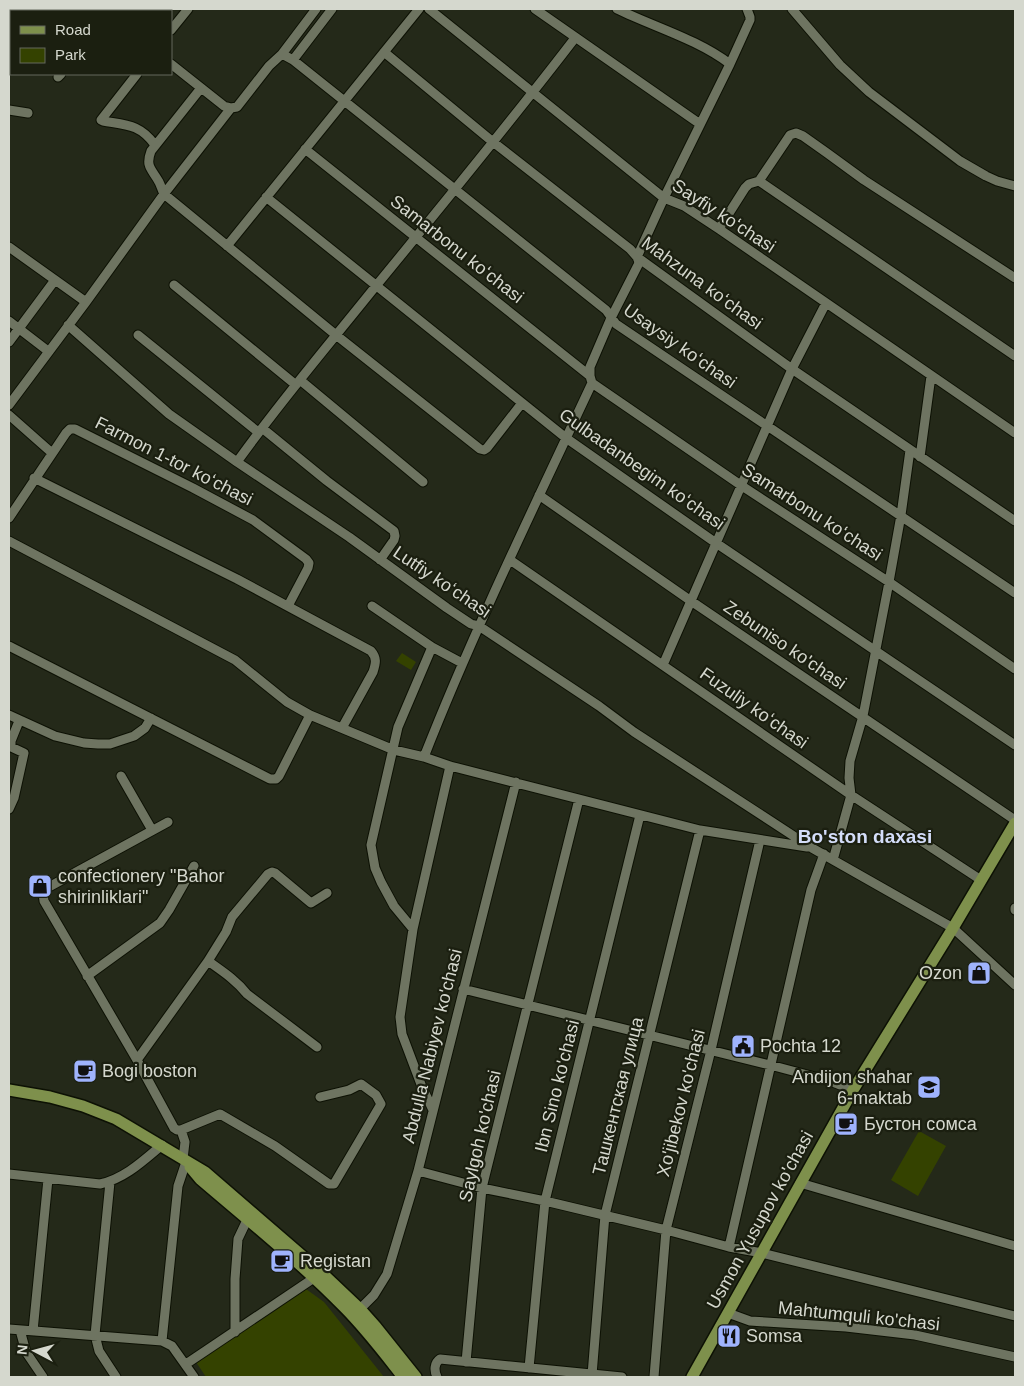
<svg xmlns="http://www.w3.org/2000/svg" width="1024" height="1386" font-family="Arial,sans-serif">
<rect width="100%" height="100%" fill="#242919"/>
<!-- green -->
<path fill="#344200" d="M 402,653 L 416,662 L 411,670 L 396,661 Z
M 919,1131 L 946,1146 L 918,1196 L 891,1180 Z
M 306,1289 L 324,1302 L 384,1377 L 206,1377 L 196,1362 Z"/>
<g fill="none" stroke-linecap="round" stroke-linejoin="round">
<!-- minor casing -->
<g stroke="#0d1104" stroke-width="11">
<path id="minor" d="M 102,9 L 105,11
M 429,9 L 664,198 L 684,206 L 719,229 L 1015,433
M 535,9 L 700,124
M 792,9 L 840,65 L 869,92 L 960,161 L 986,176 L 997,181 L 1015,186
M 171,30 L 188,9
M 384,52 L 493,142 L 630,249 L 637,257 L 792,369 L 1015,521
M 282,54 L 293,60 L 606,310 L 616,324 L 1015,593
M 293,60 L 332,9
M 171,64 L 224,106 L 231,108 L 237,107 L 269,66 L 282,54 L 316,9
M 730,64 L 750,20 L 750,17 L 747,9
M 137,74 L 101,120 L 103,121 C 126,125 140,124 155,145
M 58,77 L 61,74
M 9,110 L 28,113
M 305,149 L 590,376
M 759,181 L 1015,356
M 164,194 C 162,190 161,186 159,182 C 152,169 145,167 151,151 L 201,88
M 164,194 L 231,108
M 266,197 L 566,438 L 716,543 L 1015,745
M 719,229 L 745,188 L 749,184 L 759,181 L 788,138 L 790,135 L 796,133 L 803,136 L 827,153 L 864,180 L 1015,278
M 227,246 L 419,9
M 9,247 L 86,302
M 174,285 L 296,385
M 9,321 L 48,351
M 68,325 L 169,414 L 237,462 L 349,537 L 447,608 L 471,624 L 479,626 L 599,706 L 634,732 L 812,848 L 953,928 L 1015,985
M 138,335 L 258,432
M 9,342 L 55,280
M 300,380 L 423,482
M 592,383 L 742,486 L 889,582 L 1015,669
M 9,405 L 86,302 L 164,194 L 336,335 L 480,449 L 484,450 L 487,448 L 522,403
M 9,415 L 52,453
M 262,428 L 327,481 L 394,531 L 395,536 L 394,540 L 380,560
M 920,457 L 931,376
M 237,462 C 279,403 326,348 371,292 C 440,208 509,124 575,38
M 34,478 L 237,579 L 371,651 C 377,658 376,663 373,672 L 342,728
M 539,495 L 691,601 L 1015,820
M 9,518 L 66,433 L 70,429 L 75,429 L 193,488 L 253,520 L 306,559 L 309,563 L 308,568 L 288,606
M 9,541 L 235,660 L 287,702 L 310,715 L 394,750 L 424,757 L 450,766 L 700,830 L 807,847
M 510,560 L 851,795 L 981,880
M 372,606 L 432,647 L 462,663
M 9,646 L 270,779 L 276,779 L 279,776 L 310,715
M 663,665 L 792,369 L 826,303
M 9,715 L 55,736 L 84,743 L 98,744 L 110,744 L 134,736 L 145,728 L 151,718
M 9,746 L 24,753 L 14,798 L 9,809
M 11,746 L 11,741 L 19,721
M 424,757 C 474,630 534,507 592,383 L 590,376 L 590,367 L 611,318 L 638,265 L 639,262 L 637,257 L 664,198 L 730,64 C 697,39 654,27 617,9
M 121,776 L 152,830
M 168,822 L 47,888 L 43,893 L 44,901 L 137,1060 L 174,1128 L 177,1130 L 181,1130 L 220,1114 L 275,1146 L 329,1184 L 334,1184 L 381,1104 L 376,1095 L 361,1084 L 349,1090 L 320,1097
M 833,860 L 851,795 L 849,778 L 850,761 L 863,716 L 889,582 L 901,515 L 910,450
M 1015,908 L 1015,910
M 413,929 L 394,906 L 381,882 L 375,868 L 371,845 L 398,727 L 432,647
M 208,961 C 222,971 236,980 247,994 L 317,1047
M 87,976 L 160,923 L 169,910 L 194,866
M 463,989 L 770,1065 L 830,1081 L 853,1090
M 137,1060 L 208,961 L 226,932 L 232,917 L 268,874 L 272,872 L 275,873 L 311,903 L 327,893
M 433,1110 L 422,1087 L 402,1034 L 400,1017 L 413,929 L 450,766
M 181,1130 L 185,1142 L 183,1159
M 418,1171 L 482,1188 L 545,1201 L 666,1230 L 729,1247 L 762,1253 L 1015,1316
M 9,1174 L 100,1184 C 124,1179 143,1161 162,1145
M 110,1182 L 95,1335 L 99,1351 L 116,1377
M 800,1183 L 1015,1246
M 729,1247 L 811,890 L 824,854
M 360,1309 L 374,1295 L 387,1274 L 418,1171 L 516,782
M 728,1313 L 750,1321 L 846,1327 L 915,1335 L 1015,1357
M 9,1329 L 162,1341 L 172,1346 L 194,1377
M 20,1330 L 26,1352 L 43,1377
M 33,1331 L 48,1179
M 235,1332 L 235,1279 L 238,1239 L 247,1220
M 162,1341 L 178,1186 L 186,1162
M 466,1362 L 482,1188 L 579,799
M 186,1364 L 314,1278
M 529,1368 L 545,1201 L 640,815
M 592,1375 L 605,1215 L 700,830
M 437,1377 C 434,1371 434,1363 440,1359 L 622,1377
M 654,1377 L 666,1230 L 711,1050 L 760,840"/>
</g>
<!-- major casing -->
<g stroke="#0d1104" stroke-width="14">
<path id="major" d="M 9,1090 L 50,1097 L 83,1106 L 116,1119 L 205,1172 L 322,1273 L 360,1309 L 376,1327 L 416,1377
M 190,1167 L 200,1179 C 249,1221 299,1261 344,1307 C 366,1329 384,1353 403,1377
M 692,1377 L 853,1090 L 953,928 L 1015,823"/>
</g>
<!-- minor -->
<use href="#minor" stroke="#6e7461" stroke-width="9"/>
<!-- major -->
<use href="#major" stroke="#7e904c" stroke-width="11"/>
</g>
<!-- icons -->
<defs>
<g id="shop-square" transform="scale(1.25)"><rect x="-9" y="-9" width="18" height="18" rx="4" fill="#9fb3fd" stroke="#1b1f10"/><path d="M-5-2.5h2.3a2.7 3.5 0 0 1 5.4 0H5L5.5 6h-11ZM-1.5-2.5h3a1.5 2.3 0 0 0-3 0Z" fill="#111"/></g>
<g id="civic-square" transform="scale(1.25)"><rect x="-9" y="-9" width="18" height="18" rx="4" fill="#9fb3fd" stroke="#1b1f10"/><path d="M-.6-6.5H3V-4.5H.6V-3L4-1V1h2V6H-6V1h2V-1L-.6-3ZM-1.2 2.5V6h2.4V2.5Z" fill="#111"/></g>
<g id="cafe-square" transform="scale(1.25)"><rect x="-9" y="-9" width="18" height="18" rx="4" fill="#9fb3fd" stroke="#1b1f10"/><path d="M-5.5-4.5H6V0H3Q3 3.5 0 3.5H-2.5Q-5.5 3.5-5.5 0ZM3-3.2v2h1.7v-2ZM-6 4.5H4V6H-6Z" fill="#111"/></g>
<g id="school-square" transform="scale(1.25)"><rect x="-9" y="-9" width="18" height="18" rx="4" fill="#9fb3fd" stroke="#1b1f10"/><path d="M0-5L7-2L0 1L-7-2ZM-4 1L0 2.5L4 1V4Q0 6-4 4Z" fill="#111"/></g>
<g id="restaurant-square" transform="scale(1.25)"><rect x="-9" y="-9" width="18" height="18" rx="4" fill="#9fb3fd" stroke="#1b1f10"/><path d="M-5-6h1v4h1v-4h1v4h1v-4h1v5L-1.5 .5V6h-2V.5L-5-1ZM5-6V6H3V1.5H1.5Q1.5-4 5-6Z" fill="#111"/></g>
</defs>
<g fill-rule="evenodd">
<use href="#shop-square" x="40" y="886"/>
<use href="#shop-square" x="979" y="973"/>
<use href="#civic-square" x="743" y="1046"/>
<use href="#cafe-square" x="85" y="1071"/>
<use href="#school-square" x="929" y="1087"/>
<use href="#cafe-square" x="846" y="1124"/>
<use href="#cafe-square" x="282" y="1261"/>
<use href="#restaurant-square" x="729" y="1336"/>
</g>
<g text-anchor="middle" dominant-baseline="central" stroke-width="4.5" stroke-linejoin="round" paint-order="stroke">
<!-- street labels -->
<g font-size="18" fill="#d5d8ce" stroke="#1b1f10">
<text transform="translate(724 216) rotate(33)">Sayfiy koʻchasi</text>
<text transform="translate(457 249) rotate(38)">Samarbonu koʻchasi</text>
<text transform="translate(702 283) rotate(36)">Mahzuna koʻchasi</text>
<text transform="translate(680 346) rotate(35)">Usaysiy koʻchasi</text>
<text transform="translate(174 461) rotate(27)">Farmon 1-tor koʻchasi</text>
<text transform="translate(642 469) rotate(35)">Gulbadanbegim koʻchasi</text>
<text transform="translate(812 512) rotate(33)">Samarbonu koʻchasi</text>
<text transform="translate(442 582) rotate(34)">Lutfiy koʻchasi</text>
<text transform="translate(785 645) rotate(34)">Zebuniso ko'chasi</text>
<text transform="translate(754 708) rotate(35)">Fuzuliy koʻchasi</text>
<text transform="translate(432 1046) rotate(-76)">Abdulla Nabiyev ko'chasi</text>
<text transform="translate(557 1086) rotate(-76)">Ibn Sino ko'chasi</text>
<text transform="translate(618 1096) rotate(-76)">Ташкентская улица</text>
<text transform="translate(681 1103) rotate(-76)">Xo'jibekov ko'chasi</text>
<text transform="translate(480 1136) rotate(-77)">Saylgoh ko'chasi</text>
<text transform="translate(760 1220) rotate(-61)">Usmon Yusupov ko'chasi</text>
<text transform="translate(859 1316) rotate(6)">Mahtumquli ko'chasi</text>
</g>
<!-- poi labels -->
<g font-size="18" fill="#d5d8ce" stroke="#1b1f10" text-anchor="start">
<text x="58" y="876">confectionery "Bahor<tspan x="58" dy="21">shirinliklari"</tspan></text>
<text x="962" y="973" text-anchor="end">Ozon</text>
<text x="760" y="1046">Pochta 12</text>
<text x="102" y="1071">Bogi boston</text>
<text x="912" y="1077" text-anchor="end">Andijon shahar<tspan x="912" dy="21">6-maktab</tspan></text>
<text x="864" y="1124">Бустон сомса</text>
<text x="300" y="1261">Registan</text>
<text x="746" y="1336">Somsa</text>
</g>
<!-- neighbourhood labels -->
<g font-size="19" font-weight="bold" fill="#d4ddf9" stroke="#1b1f10">
<text x="865" y="836">Bo'ston daxasi</text>
</g>
</g>
<!-- border -->
<rect width="1024" height="1386" fill="none" stroke="#d5d8ce" stroke-width="20"/>
<!-- legend -->
<rect x="10" y="10" width="162" height="65" fill="#1b1f10" stroke="#65695c"/>
<rect x="20" y="26" width="25" height="8" fill="#7e904c" stroke="#65695c"/>
<text x="55" y="35" font-size="15" fill="#d5d8ce">Road</text>
<rect x="20" y="48" width="25" height="15" fill="#344200" stroke="#65695c"/>
<text x="55" y="60" font-size="15" fill="#d5d8ce">Park</text>
<!-- north arrow -->
<g transform="translate(35 1351) rotate(276)" stroke="#1b1f10" stroke-width="4" paint-order="stroke">
<path d="M0-4L9 19L0 12L-9 19Z" fill="#d5d8ce"/>
<text y="-8" font-size="14" font-weight="bold" text-anchor="middle" fill="#d5d8ce">N</text>
</g>
</svg>
